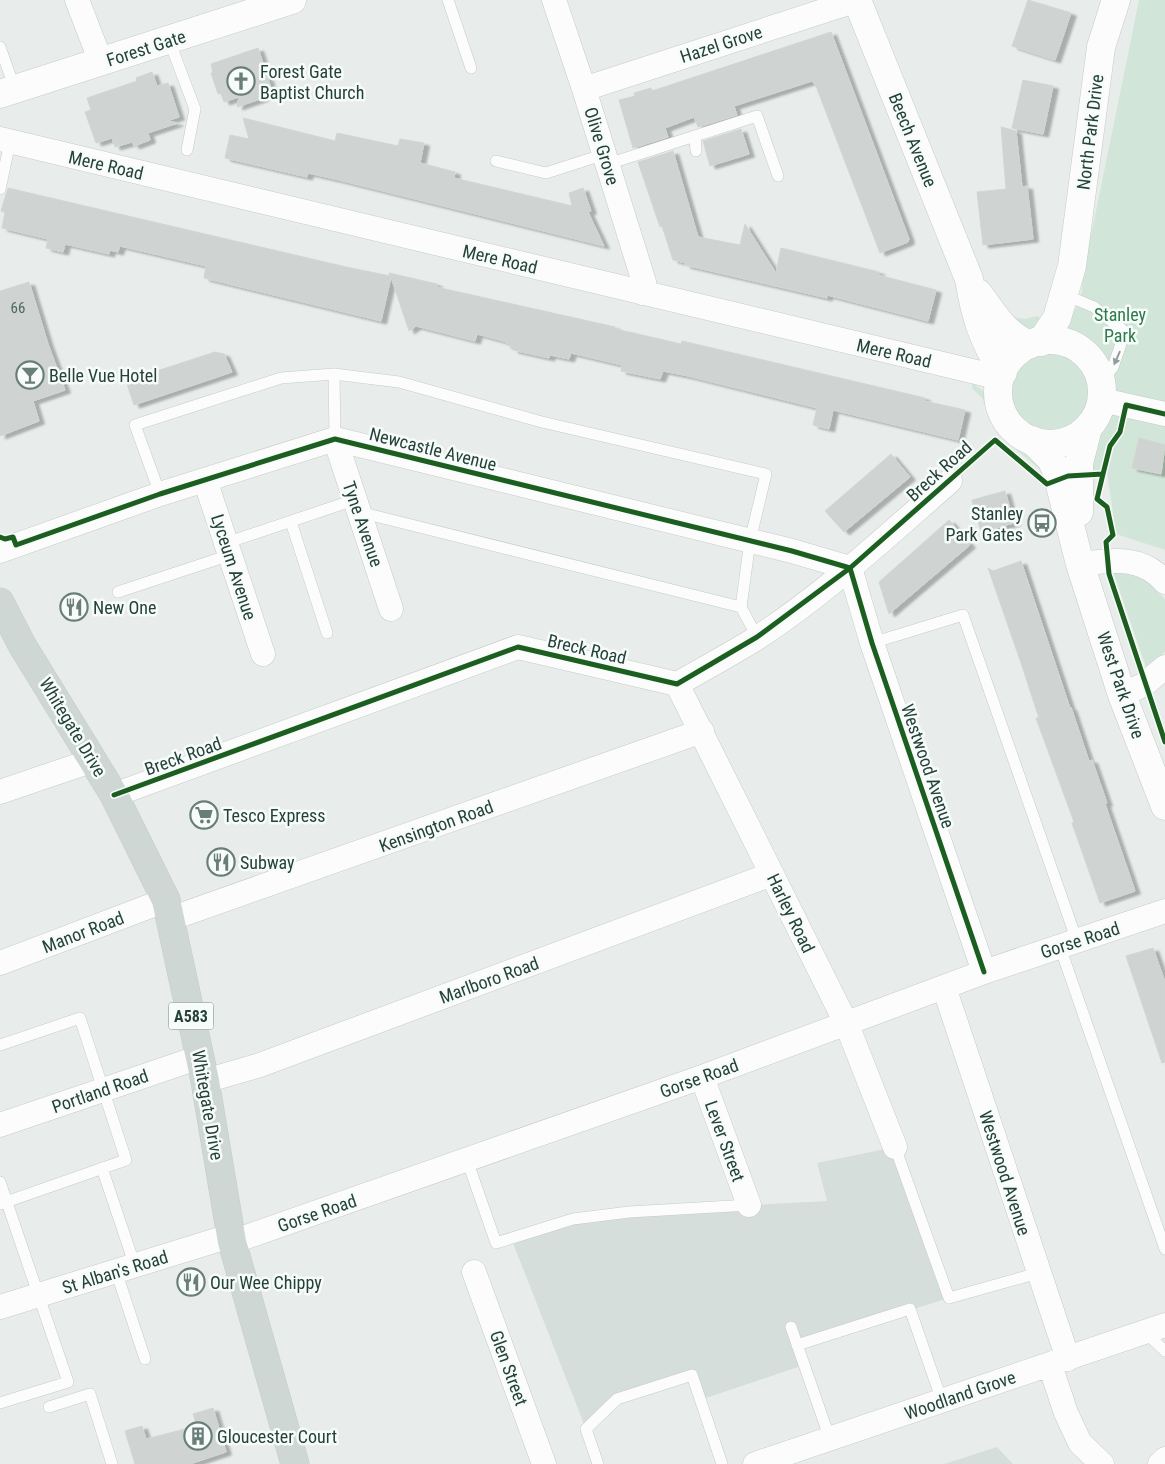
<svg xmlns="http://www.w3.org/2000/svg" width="1165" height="1464" font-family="'Roboto Condensed',sans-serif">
<defs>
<filter id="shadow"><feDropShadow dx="5.5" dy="3" stdDeviation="1" flood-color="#0004"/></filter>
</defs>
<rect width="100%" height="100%" fill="#e8edeb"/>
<!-- built -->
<path fill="#d6dedb" d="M 895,1147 L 949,1298 L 797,1345 L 804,1365 L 700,1400 L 692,1375 L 617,1399 L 586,1429 L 511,1238 L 629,1212 L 827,1201 L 817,1163 Z
M 997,1447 L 1013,1464 L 944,1464 Z"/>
<!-- green -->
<path fill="#d1e6d8" d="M 1139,0 L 1165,0 L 1165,550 L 1116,534 L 1107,471 L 1087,469 C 1091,457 1113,394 1112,387 C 1108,363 1076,346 1058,332 L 1081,301 L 1083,275 Z
M 1037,316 L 1045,322 L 1038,330 L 1029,332 L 1013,317 L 1025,319 Z
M1007 395a43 43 0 1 1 86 0a43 43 0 1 1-86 0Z
M 972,383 L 983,391 L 992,402 L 1008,432 L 1033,452 L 1043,472 L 1000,436 L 982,398 L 972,388 Z
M 1124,570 C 1140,576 1155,585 1165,600 L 1165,651 L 1158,661 L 1146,667 L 1113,572 Z"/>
<!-- building -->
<path fill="#cfd4d2" stroke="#d1d6d4" filter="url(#shadow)" d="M 1028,0 L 1071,13 L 1055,60 L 1012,46 Z
M 831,32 L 909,239 L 908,242 L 880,253 L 816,86 L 812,81 L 734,106 L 737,115 L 698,127 L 694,117 L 665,128 L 668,137 L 633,148 L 619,100 L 635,96 L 634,93 L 651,88 L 652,91 Z
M 258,48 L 271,88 L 261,91 L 263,98 L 237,107 L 239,97 L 224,102 L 221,93 L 218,94 L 211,73 L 213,73 L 211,64 Z
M 152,72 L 157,86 L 168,83 L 179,117 L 167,121 L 178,123 L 148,133 L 150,140 L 134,146 L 132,142 L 115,147 L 112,138 L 96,143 L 85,112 L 91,110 L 87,98 L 137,81 L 136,78 Z
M 1023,80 L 1053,86 L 1043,134 L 1012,128 Z
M 243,118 L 335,141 L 337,133 L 398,146 L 400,139 L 424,143 L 420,163 L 455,172 L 454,178 L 572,206 L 569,193 L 583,188 L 591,211 L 588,212 L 604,246 L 339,180 L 308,173 L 307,177 L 225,158 L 230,135 L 249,139 Z
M 1001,127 L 1016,131 L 1022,187 L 1027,186 L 1033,239 L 983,245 L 977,192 L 1006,189 Z
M 741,129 L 749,154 L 710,166 L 703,141 Z
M 673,151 L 698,237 L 740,245 L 745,224 L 776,273 L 781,248 L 879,272 L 878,275 L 936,290 L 928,321 L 827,295 L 827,298 L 685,265 L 686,263 L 673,260 L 662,226 L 660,227 L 638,162 Z
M 8,188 L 346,267 L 390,276 L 389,273 L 437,284 L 436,287 L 615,327 L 615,329 L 629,332 L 681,344 L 682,341 L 925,398 L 924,401 L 965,410 L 958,440 L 833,410 L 829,429 L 813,425 L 817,408 L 688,376 L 663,371 L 660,379 L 621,371 L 622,365 L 571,353 L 569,359 L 550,355 L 549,358 L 513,350 L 514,347 L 506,345 L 507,342 L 477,334 L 475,341 L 416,326 L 409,331 L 391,277 L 381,321 L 204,278 L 206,266 L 120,246 L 118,252 L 110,250 L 109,254 L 65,244 L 63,252 L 46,248 L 48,239 L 2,228 L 5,212 L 1,211 Z
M 29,282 L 48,344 L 65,390 L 33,401 L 39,421 L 0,436 L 0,291 Z
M 215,352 L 224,354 L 232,372 L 134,405 L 126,381 Z
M 1139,438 L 1165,445 L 1161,474 L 1132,468 Z
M 891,454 L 910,477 L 844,532 L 825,511 Z
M 1005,491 L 1014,523 L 981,532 L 972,500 Z
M 949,520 L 970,545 L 889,614 L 879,582 Z
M 1021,561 L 1070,708 L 1071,707 L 1089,761 L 1092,760 L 1107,803 L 1105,804 L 1135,891 L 1100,903 L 1072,823 L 1074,822 L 1036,718 L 1039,718 L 1021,663 L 988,568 L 993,571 Z
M 1153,948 L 1165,982 L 1165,1062 L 1162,1063 L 1126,956 Z
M 213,1408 L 226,1452 L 190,1464 L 135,1464 L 125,1431 L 142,1426 L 146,1439 L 197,1426 L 193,1414 Z"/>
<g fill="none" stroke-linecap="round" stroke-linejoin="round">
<!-- service casing -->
<g stroke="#c5cac8" stroke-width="12">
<path id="service" d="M 448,0 L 471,68
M 169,40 L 195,109 L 187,150
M 0,47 L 15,89
M 695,136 L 696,151
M 496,161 L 546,173 L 605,154
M 608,164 L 757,116 L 778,176
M 0,189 L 10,142
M 1063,294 L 1094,307 L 1125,332 L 1113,367 L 1101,382
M 334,374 L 335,439
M 160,494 L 135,425 L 281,378 L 334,374 L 399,382 L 542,422 L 766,474 L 750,541 L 741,607
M 359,512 L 741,607 L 757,637
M 291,522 L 327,633
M 226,543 L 354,500
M 118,592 L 230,555
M 872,643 L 963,615 L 1077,941
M 1060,947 L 1165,1249
M 0,1045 L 80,1018 L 126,1160 L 0,1204
M 895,1147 L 949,1298 L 1038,1273
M 467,1160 L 496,1243 L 573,1219 L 629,1212 L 749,1205
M 102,1168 L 135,1266
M 0,1182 L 68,1382 L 0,1403
M 116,1271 L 145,1359
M 791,1327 L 830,1439
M 1145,1332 L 1165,1351
M 797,1345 L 910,1309 L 942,1401
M 49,1407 L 90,1394 L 112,1464
M 598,1464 L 586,1429 L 617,1399 L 692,1375 L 722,1464"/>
</g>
<!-- minor casing -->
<g stroke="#c5cac8" stroke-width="25">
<path id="minor" d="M 77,0 L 101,62
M 554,0 L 584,89 L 644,282 L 642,293
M 584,89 L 857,0
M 0,139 L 1001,378
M 1102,400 L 1165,414
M 335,439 L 391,609
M 205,480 L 263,654
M 0,551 L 160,494 L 335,439 L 792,551 L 850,568
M 1080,564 C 1112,560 1142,555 1165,582
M 850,568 L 872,643 L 984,972
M 677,684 L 847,1025 L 895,1147
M 1122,695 L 1145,684 L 1165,667
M 0,792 L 94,760
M 114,795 L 518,647 L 677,684 C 704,669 731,654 757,638 C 826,593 888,535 950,481
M 170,919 L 702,731
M 0,963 L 166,900
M 944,987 L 1068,1359
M 702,1077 L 749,1205
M 205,1081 L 260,1065 L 772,874
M 0,1125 L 200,1057
M 232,1242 L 702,1077 L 984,972 L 1165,911
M 474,1272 L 544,1464
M 0,1307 L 230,1236
M 1050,1365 L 1066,1413 L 1080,1443 L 1102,1464
M 755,1464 L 1165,1325
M 1160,1464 L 1165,1459"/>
</g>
<!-- tertiary casing -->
<g stroke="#c5cac8" stroke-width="29">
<path id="tertiary" d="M 857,0 L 969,279 C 975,316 983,341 1003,372
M 0,94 L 292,0
M 978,293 C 996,317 1002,331 1029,345
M998 392a52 52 0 1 1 104 0a52 52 0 1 1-104 0Z
M 1041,342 L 1057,318 L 1072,266 L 1101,47 L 1116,0
M 1032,440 L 1051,459 L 1056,470 L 1080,564 L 1122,695 L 1165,806
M 1079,512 L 1079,463 L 1088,428"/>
</g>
<!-- primary casing -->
<g stroke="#c3ccc9" stroke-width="29">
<path id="primary" d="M 0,602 L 22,645 L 114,795 L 166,900 L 205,1081 L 232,1242 L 295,1464"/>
</g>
<!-- service -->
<use href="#service" stroke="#fcfcfc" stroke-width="11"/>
<!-- minor -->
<use href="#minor" stroke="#fcfcfc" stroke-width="24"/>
<!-- tertiary -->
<use href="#tertiary" stroke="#fcfcfc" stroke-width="28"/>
<!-- primary -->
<use href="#primary" stroke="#cfd7d5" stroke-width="28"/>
<!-- cycleway casing -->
<g stroke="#f7fbf9" stroke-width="8">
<path id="cycleway" d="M 1103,474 L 1097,499 L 1107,507 L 1113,535 L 1106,542 L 1109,574 L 1165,742
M 0,537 L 5,539 L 13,537 L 16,545 L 160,494 L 335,439 L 792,551 L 850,568
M 850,568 L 872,643 L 984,972
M 114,795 L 518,647 L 677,684 L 757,637 L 850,568 L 995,440 L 1047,484 L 1068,476 L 1103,474 L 1110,446 L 1120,432 L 1126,405 L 1165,414"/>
</g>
<!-- cycleway -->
<use href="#cycleway" stroke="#1b5e20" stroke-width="5"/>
</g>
<!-- one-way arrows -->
<defs><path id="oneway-solid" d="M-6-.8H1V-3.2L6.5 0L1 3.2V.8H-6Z" transform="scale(1.25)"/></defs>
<use fill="#909f9b" href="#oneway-solid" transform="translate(1117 358) rotate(114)"/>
<!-- icons -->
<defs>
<g id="church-ring" transform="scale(1.4375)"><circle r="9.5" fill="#f7fbf9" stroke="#697e78" stroke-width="1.5"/><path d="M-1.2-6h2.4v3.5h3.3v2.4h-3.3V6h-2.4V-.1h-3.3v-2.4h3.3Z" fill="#697e78"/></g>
<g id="bar-ring" transform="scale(1.4375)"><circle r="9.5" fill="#f7fbf9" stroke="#697e78" stroke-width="1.5"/><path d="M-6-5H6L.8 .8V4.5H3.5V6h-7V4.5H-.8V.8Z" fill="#697e78"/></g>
<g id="bus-ring" transform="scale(1.4375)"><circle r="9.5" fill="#f7fbf9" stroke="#697e78" stroke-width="1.5"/><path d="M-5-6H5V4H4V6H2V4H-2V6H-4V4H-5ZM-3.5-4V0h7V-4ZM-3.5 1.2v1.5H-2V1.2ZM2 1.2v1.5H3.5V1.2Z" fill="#697e78"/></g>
<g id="restaurant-ring" transform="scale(1.4375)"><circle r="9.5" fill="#f7fbf9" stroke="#697e78" stroke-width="1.5"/><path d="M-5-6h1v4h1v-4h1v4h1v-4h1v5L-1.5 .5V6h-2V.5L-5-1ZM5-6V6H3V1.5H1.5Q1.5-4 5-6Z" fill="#697e78"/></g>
<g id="supermarket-ring" transform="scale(1.4375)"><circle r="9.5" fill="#f7fbf9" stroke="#697e78" stroke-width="1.5"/><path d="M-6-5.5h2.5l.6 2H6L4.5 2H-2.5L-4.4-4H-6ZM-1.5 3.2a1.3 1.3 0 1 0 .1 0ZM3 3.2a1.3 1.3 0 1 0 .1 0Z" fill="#697e78"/></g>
<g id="building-ring" transform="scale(1.4375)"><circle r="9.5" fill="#f7fbf9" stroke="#697e78" stroke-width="1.5"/><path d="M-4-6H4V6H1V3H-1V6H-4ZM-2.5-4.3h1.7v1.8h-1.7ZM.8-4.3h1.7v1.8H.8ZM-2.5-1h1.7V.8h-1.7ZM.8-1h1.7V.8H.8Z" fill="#697e78"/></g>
</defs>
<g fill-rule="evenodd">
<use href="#church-ring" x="241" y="81"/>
<use href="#bar-ring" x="30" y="375"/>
<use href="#bus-ring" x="1042" y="523"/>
<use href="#restaurant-ring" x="74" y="607"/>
<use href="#supermarket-ring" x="204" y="815"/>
<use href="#restaurant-ring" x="221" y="862"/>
<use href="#restaurant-ring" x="191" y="1282"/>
<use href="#building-ring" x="198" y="1436"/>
</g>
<g text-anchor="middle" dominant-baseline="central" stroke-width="5" stroke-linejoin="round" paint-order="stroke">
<!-- number labels -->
<g font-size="15" fill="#506761">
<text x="18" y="308">66</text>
</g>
<!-- shield labels -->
<rect fill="#f7fbf9" stroke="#637a73" stroke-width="1" x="168.5" y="1002.5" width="45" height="27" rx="4"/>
<g font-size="16" font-weight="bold" fill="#24423a">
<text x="191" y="1016">A583</text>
</g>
<!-- street labels -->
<g font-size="18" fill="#24423a" stroke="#f7fbf9">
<text transform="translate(721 44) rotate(-18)">Hazel Grove</text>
<text transform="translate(146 48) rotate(-18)">Forest Gate</text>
<text transform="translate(1090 132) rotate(-83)">North Park Drive</text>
<text transform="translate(913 140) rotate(68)">Beech Avenue</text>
<text transform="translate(602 146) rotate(73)">Olive Grove</text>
<text transform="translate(106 165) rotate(13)">Mere Road</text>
<text transform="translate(500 259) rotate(13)">Mere Road</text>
<text transform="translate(894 353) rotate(13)">Mere Road</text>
<text transform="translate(433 449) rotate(14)">Newcastle Avenue</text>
<text transform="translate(939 471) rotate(-42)">Breck Road</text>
<text transform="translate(363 524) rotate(71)">Tyne Avenue</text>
<text transform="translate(234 567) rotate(72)">Lyceum Avenue</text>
<text transform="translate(587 649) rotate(13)">Breck Road</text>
<text transform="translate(1121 685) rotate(71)">West Park Drive</text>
<text transform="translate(73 727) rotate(59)">Whitegate Drive</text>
<text transform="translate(183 756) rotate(-20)">Breck Road</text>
<text transform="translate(928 766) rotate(71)">Westwood Avenue</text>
<text transform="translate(436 826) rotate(-20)">Kensington Road</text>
<text transform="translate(791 913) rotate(64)">Harley Road</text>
<text transform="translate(83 932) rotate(-21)">Manor Road</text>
<text transform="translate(1080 940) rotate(-18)">Gorse Road</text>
<text transform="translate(489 980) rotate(-20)">Marlboro Road</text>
<text transform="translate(699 1078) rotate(-20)">Gorse Road</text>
<text transform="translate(100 1091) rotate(-19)">Portland Road</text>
<text transform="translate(208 1105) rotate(80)">Whitegate Drive</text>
<text transform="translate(725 1141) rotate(70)">Lever Street</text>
<text transform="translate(1005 1173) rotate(72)">Westwood Avenue</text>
<text transform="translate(317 1213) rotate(-19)">Gorse Road</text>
<text transform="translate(115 1272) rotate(-17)">St Alban's Road</text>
<text transform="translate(509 1368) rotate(70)">Glen Street</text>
<text transform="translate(960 1395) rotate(-19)">Woodland Grove</text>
</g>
<!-- poi labels -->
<g font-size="18" fill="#24423a" stroke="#f7fbf9" text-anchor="start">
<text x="260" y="71">Forest Gate<tspan x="260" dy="21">Baptist Church</tspan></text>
<text x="49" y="375">Belle Vue Hotel</text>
<text x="1023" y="513" text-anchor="end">Stanley<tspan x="1023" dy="21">Park Gates</tspan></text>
<text x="93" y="607">New One</text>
<text x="223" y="815">Tesco Express</text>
<text x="240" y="862">Subway</text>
<text x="210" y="1282">Our Wee Chippy</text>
<text x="217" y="1436">Gloucester Court</text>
</g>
<!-- park labels -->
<g font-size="18" fill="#2d7a4b" stroke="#f7fbf9">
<text x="1120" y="314">Stanley<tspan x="1120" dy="21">Park</tspan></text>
</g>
</g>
</svg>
